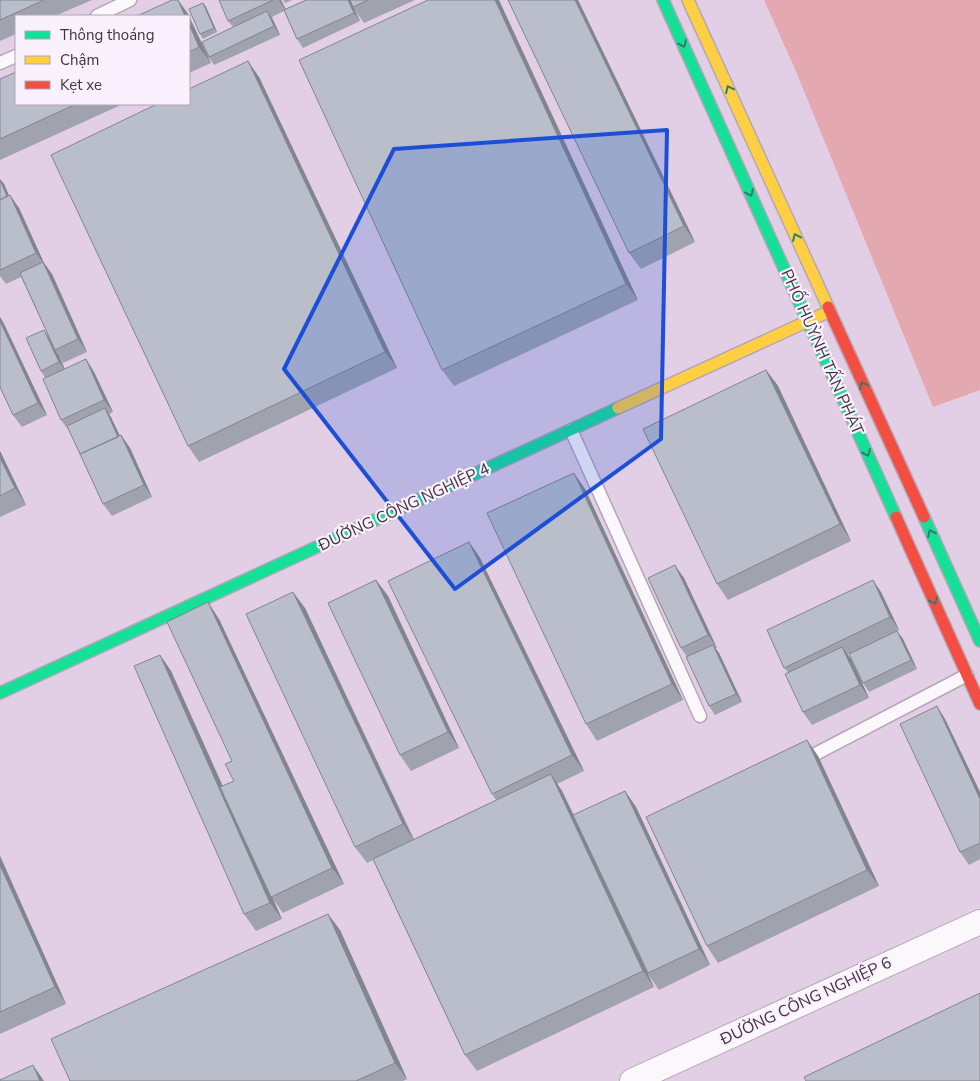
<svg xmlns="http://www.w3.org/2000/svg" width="980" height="1081" font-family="'Nunito Sans',sans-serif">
<rect width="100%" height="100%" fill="#e3cfe5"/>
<!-- green -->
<path fill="#e4a8b1" d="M 764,0 L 980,0 L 980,390 L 933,407 L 795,69 Z"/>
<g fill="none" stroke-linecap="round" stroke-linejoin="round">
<!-- lane casing -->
<g stroke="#b5a6b7" stroke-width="15">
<path id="lane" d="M 97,16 L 130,0
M 0,63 L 16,56
M 571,430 L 700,716
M 802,761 L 967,675"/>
</g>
<!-- street casing -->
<g stroke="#b5a6b7" stroke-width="26">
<path id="street" d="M 632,1081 L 980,922"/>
</g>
<!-- fast casing -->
<g stroke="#b5a6b7" stroke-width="14">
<path id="fast" d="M 663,0 L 896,517
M 924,517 L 980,641
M 0,693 L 618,408"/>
</g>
<!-- slow casing -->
<g stroke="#b5a6b7" stroke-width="14">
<path id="slow" d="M 688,0 L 828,307
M 618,408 L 830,311"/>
</g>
<!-- jam casing -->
<g stroke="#b5a6b7" stroke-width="14">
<path id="jam" d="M 828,307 L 924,517
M 896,517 L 980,704"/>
</g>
<!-- lane -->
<use href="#lane" stroke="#fbf8fb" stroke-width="12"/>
<!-- street -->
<use href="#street" stroke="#fbf8fb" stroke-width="24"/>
<!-- fast -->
<use href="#fast" stroke="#16e098" stroke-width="11"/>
<!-- slow -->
<use href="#slow" stroke="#ffcf43" stroke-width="11"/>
<!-- jam -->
<use href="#jam" stroke="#f24e42" stroke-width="11"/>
</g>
<!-- wall -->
<path fill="#a0a3ae" d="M 0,0 L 92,0 L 55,16 L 16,16 L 16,34 L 0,41 Z
M 172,0 L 178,0 L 188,14 L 211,63 L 189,73 L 189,16 Z
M 219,0 L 281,0 L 286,9 L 306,0 L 415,0 L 364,23 L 354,9 L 360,21 L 303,48 L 297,39 L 284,11 L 272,17 L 280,35 L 214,65 L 209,57 L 233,27 L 228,21 Z
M 283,0 L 292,0 L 285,3 Z
M 428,0 L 638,300 L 454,386 L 442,370 Z
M 578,0 L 695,242 L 641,269 L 629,253 Z
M 203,3 L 206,7 L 217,32 L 203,39 L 200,34 Z
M 259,77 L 397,368 L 199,462 L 188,446 Z
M 0,79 L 16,104 L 123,104 L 0,160 Z
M 0,179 L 4,184 L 9,196 L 19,208 L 44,263 L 52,274 L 87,352 L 63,363 L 59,356 L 65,369 L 86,359 L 94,372 L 113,412 L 109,414 L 120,436 L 121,435 L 130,448 L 152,497 L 112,516 L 103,504 L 70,432 L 61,420 L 45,378 L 41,371 L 47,333 L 21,277 L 6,284 L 0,276 Z
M 0,317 L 4,324 L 47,415 L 22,427 L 13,415 L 0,387 Z
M 766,370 L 778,386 L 851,541 L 728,600 L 717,584 Z
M 0,451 L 26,505 L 0,517 Z
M 585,489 L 683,700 L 597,741 L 586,724 Z
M 469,542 L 480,558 L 584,771 L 557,784 L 562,791 L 574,815 L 625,791 L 636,807 L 710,965 L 659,990 L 648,974 L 654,987 L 477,1071 L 465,1055 L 373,860 L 367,863 L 355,847 L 305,608 L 414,839 L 496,800 L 492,794 Z
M 684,578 L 717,648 L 715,648 L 719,653 L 742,702 L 715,715 L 709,706 L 687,657 L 681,648 Z
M 376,580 L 388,596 L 459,748 L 411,771 L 400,755 Z
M 881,592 L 899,630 L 897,631 L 903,639 L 917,669 L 869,692 L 863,683 L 849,654 L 847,654 L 851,659 L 869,698 L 812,725 L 803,712 L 788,672 L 784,668 Z
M 219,619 L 344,884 L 283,913 L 273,899 L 282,919 L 256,931 L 244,914 L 160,655 L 171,671 L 223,786 L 234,781 Z
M 945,719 L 980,792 L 980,859 L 969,865 L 960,852 Z
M 818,756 L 879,886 L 718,963 L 707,946 Z
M 0,856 L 66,1004 L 0,1034 Z
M 340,930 L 407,1079 L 403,1081 L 70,1081 Z"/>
<!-- shaded-wall -->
<path fill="#82858d" d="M 178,0 L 188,14 L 211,63 L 199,47 L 189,24 L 189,16 L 185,16 Z
M 279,0 L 281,0 L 286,11 Z
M 348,0 L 350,0 L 360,21 L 354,13 Z
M 495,0 L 499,0 L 638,300 L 626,284 Z
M 575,0 L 578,0 L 695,242 L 684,226 Z
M 203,3 L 206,7 L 217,32 L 214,28 Z
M 267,11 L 273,20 L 280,35 L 274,26 Z
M 248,61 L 259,77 L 397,368 L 385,352 Z
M 0,179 L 4,184 L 14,207 L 8,198 L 0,180 Z
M 10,195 L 19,208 L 44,263 L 52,274 L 87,352 L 78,339 L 44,264 L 36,253 Z
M 0,317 L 4,324 L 47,415 L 38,403 L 0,321 Z
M 44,330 L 55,350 L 59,356 L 65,370 L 59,362 Z
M 86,359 L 94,372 L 113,412 L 104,400 Z
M 766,370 L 778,386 L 851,541 L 840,524 Z
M 105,408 L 111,417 L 125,447 L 119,439 Z
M 121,435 L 130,448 L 152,497 L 144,485 Z
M 0,451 L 26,505 L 15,488 L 0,458 Z
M 574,473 L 585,489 L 683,700 L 672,684 Z
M 469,542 L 480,558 L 584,771 L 572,755 Z
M 675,565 L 684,578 L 717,648 L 708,635 Z
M 376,580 L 388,596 L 459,748 L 448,732 Z
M 873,580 L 881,592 L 899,630 L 890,617 Z
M 293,592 L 305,608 L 414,841 L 403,824 Z
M 208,602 L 219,619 L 344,884 L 332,868 Z
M 897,631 L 903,639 L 917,669 L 911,660 Z
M 713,645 L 719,653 L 742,702 L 736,694 Z
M 842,647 L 851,659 L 869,698 L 860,685 Z
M 160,655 L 171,671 L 282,919 L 270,903 Z
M 937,706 L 945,719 L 980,792 L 980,799 Z
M 807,740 L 818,756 L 879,886 L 867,870 Z
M 551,774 L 562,791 L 654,987 L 643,971 Z
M 625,791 L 636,807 L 710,965 L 699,949 Z
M 0,856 L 66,1004 L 55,987 L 0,865 Z
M 328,914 L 340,930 L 407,1079 L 395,1063 Z
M 33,1065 L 44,1081 L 40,1081 Z"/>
<!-- building -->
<path fill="#babeca" stroke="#82858d" d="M 0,0 L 44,0 L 0,20 Z
M 172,0 L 178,0 L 185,16 L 137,16 Z
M 219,0 L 273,0 L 228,21 Z
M 306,0 L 348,0 L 354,13 L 297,39 L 284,10 Z
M 350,0 L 368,0 L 353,7 Z
M 428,0 L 495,0 L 626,284 L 442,370 L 299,60 Z
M 508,0 L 575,0 L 684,226 L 629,253 Z
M 203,3 L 214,28 L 200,34 L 189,9 Z
M 267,11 L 274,26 L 209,57 L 202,42 Z
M 189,24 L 199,47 L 189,52 Z
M 248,61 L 385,352 L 188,446 L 51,155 L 157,104 L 189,104 L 189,89 Z
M 16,72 L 16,104 L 76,104 L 0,139 L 0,79 Z
M 0,180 L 7,196 L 0,200 Z
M 10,195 L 36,253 L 0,270 L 0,200 Z
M 43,262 L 78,339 L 55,350 L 20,273 Z
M 0,321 L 38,403 L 13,415 L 0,387 Z
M 44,330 L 59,362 L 41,371 L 26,338 Z
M 86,359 L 104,400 L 61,420 L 43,379 Z
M 766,370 L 840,524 L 717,584 L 643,429 Z
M 105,408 L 118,437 L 80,454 L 67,426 Z
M 121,435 L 144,485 L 103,504 L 80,454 Z
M 0,458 L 15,488 L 0,496 Z
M 574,473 L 672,684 L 586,724 L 487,513 Z
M 469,542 L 572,755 L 492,794 L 388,581 Z
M 675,565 L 708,635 L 681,648 L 648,578 Z
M 376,580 L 448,732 L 400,755 L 328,603 Z
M 873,580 L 890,617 L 784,668 L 767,630 Z
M 293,592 L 403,824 L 355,847 L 246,614 Z
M 208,602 L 332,868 L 271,897 L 220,787 L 234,781 L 225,764 L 232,761 L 167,622 Z
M 897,631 L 911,660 L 863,683 L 849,654 Z
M 713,645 L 736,694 L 709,706 L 686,657 Z
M 842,647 L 860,685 L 803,712 L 785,674 Z
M 160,655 L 270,903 L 244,914 L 134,666 Z
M 937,706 L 980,799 L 980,843 L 960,852 L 900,724 Z
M 807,740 L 867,870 L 707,946 L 646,817 Z
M 551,774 L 643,971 L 465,1055 L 373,859 Z
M 625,791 L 699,949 L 648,973 L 573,815 Z
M 0,865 L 55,987 L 0,1012 Z
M 328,914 L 395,1063 L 356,1081 L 70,1081 L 51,1039 Z
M 980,993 L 980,1081 L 806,1081 L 804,1077 Z
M 33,1065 L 40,1081 L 0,1081 L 0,1080 Z"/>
<!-- one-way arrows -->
<defs><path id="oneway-chevron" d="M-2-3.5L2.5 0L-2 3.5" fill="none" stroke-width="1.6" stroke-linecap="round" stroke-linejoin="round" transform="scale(1.25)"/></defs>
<g stroke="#2d8069">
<use href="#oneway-chevron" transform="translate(683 44) rotate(66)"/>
<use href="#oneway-chevron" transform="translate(729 89) rotate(-115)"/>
<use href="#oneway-chevron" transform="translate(750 193) rotate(66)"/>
<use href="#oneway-chevron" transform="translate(796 237) rotate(-114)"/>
<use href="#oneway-chevron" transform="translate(863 385) rotate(-115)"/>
<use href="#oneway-chevron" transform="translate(867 453) rotate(66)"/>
<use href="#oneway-chevron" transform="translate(931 533) rotate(-115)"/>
<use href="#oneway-chevron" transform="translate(934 601) rotate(66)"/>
</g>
<!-- marked area -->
<path fill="#1d4ed8" fill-opacity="0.2" stroke="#1d4ed8" stroke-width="4" stroke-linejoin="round" d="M 667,130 L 661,439 L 455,589 L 284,369 L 394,149 Z"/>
<g text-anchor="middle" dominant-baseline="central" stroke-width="4.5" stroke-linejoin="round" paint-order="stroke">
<!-- street labels -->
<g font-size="16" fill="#403243" stroke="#fbf0fd">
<text transform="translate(822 352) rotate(66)">PHỐ HUỲNH TẤN PHÁT</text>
<text transform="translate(404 507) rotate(-25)">ĐƯỜNG CÔNG NGHIỆP 4</text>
<text transform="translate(806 1001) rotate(-25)">ĐƯỜNG CÔNG NGHIỆP 6</text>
</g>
</g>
<!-- legend -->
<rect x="15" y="15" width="175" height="90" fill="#fbf0fd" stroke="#b0a4b3"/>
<rect x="25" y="31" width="25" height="8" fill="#16e098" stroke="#b0a4b3"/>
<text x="60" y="40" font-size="15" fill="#403243">Thông thoáng</text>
<rect x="25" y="56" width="25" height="8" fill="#ffcf43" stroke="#b0a4b3"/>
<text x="60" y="65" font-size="15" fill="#403243">Chậm</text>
<rect x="25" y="81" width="25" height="8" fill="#f24e42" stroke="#b0a4b3"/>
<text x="60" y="90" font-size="15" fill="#403243">Kẹt xe</text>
</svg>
